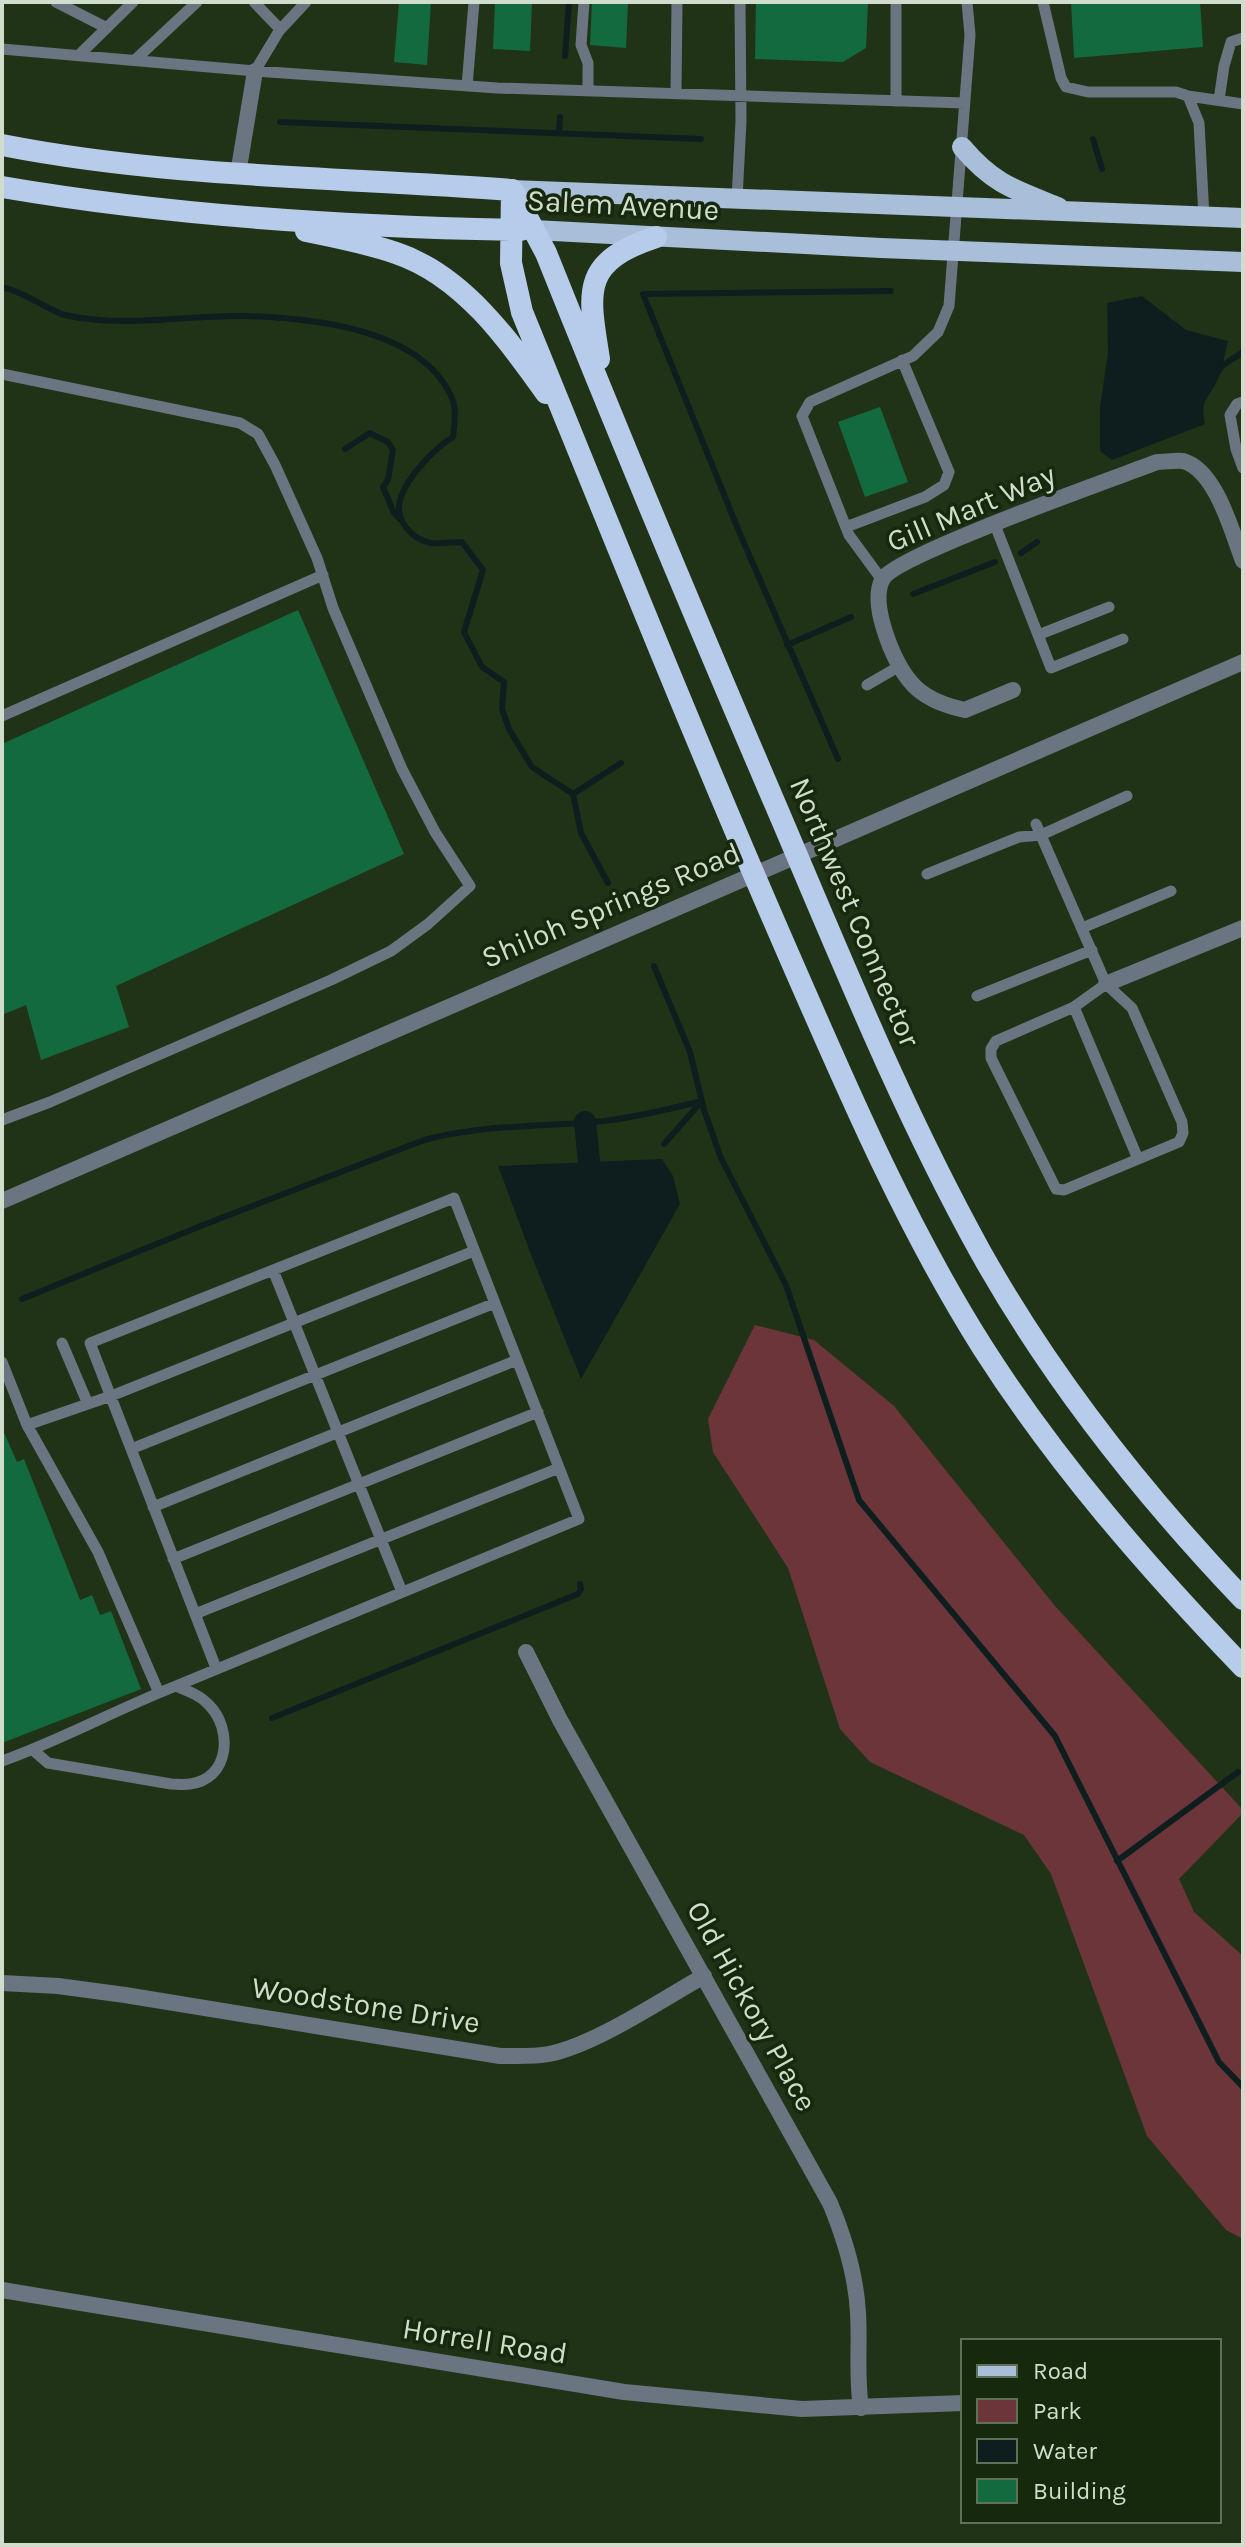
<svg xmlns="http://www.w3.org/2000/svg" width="1245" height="2547" font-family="Karla,sans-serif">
<rect width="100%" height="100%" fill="#203317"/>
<!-- green -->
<path fill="#6b353a" d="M 755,1325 L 814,1340 L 894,1406 L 1055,1606 L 1243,1810 L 1243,1813 L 1179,1879 L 1194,1912 L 1243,1956 L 1243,2239 L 1226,2230 L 1147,2136 L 1051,1874 L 1024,1835 L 870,1762 L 840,1729 L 788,1568 L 713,1452 L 708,1419 Z"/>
<!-- water -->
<path fill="#0e1e1e" d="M 1142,296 L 1186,330 L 1228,341 C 1225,354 1222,369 1217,381 C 1208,400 1200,400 1205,424 L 1112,460 L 1100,451 L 1100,408 L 1108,352 L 1107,303 Z
M 662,1159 L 673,1176 L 680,1204 L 581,1379 L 532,1257 L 498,1166 Z"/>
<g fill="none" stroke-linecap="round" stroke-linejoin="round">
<!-- stream -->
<path stroke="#0e1e1e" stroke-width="6" d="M 565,56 L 569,2
M 280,122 L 701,139
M 559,133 L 560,117
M 1093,139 L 1102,169
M 2,287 C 22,291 38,304 57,312 C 68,318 86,318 99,320 C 147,324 196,315 245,316 C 311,318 425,328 453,401 C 457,411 454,427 453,437 C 435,448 408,476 401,497 C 393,519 411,539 431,543 C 441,544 453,542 462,542 L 483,570 L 464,632 L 482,667 L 504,682 L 502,709 L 509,729 L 532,767 L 573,794 L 581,833 L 608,883
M 1218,372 L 1222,366 L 1243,352
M 345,449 L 370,433 L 388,442 L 393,450 L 388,480 L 383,487 L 394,513 L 401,520
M 1021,553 L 1037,542
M 913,594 L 995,562
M 787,645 L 851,617
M 838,759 L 740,534 L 643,294 L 891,291
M 573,794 L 621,763
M 654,966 L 690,1052 L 704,1110 L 721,1158 L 786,1285 L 859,1500 L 1055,1736 L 1219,2062 L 1243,2087
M 664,1144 L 702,1101
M 22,1299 L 203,1225 L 424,1140 C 483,1124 543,1127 604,1121 C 637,1117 670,1109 702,1101
M 272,1718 L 578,1594 L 581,1589 L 580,1584
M 1117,1861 L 1238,1772"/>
<!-- canal -->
<path stroke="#0e1e1e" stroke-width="22" d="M 585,1122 L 590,1172"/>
</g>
<!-- building -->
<path fill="#146a3f" d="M 399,2 L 431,2 L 427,65 L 394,62 Z
M 495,2 L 532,2 L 530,51 L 493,49 Z
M 592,2 L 628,2 L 626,48 L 590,45 Z
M 756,2 L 868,2 L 866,48 L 843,62 L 755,59 Z
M 1071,2 L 1200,2 L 1203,47 L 1074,58 Z
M 880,407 L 908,482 L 865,497 L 838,422 Z
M 298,610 L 404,854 L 116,986 L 129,1027 L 41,1060 L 26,1005 L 2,1015 L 2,744 Z
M 2,1428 L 17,1462 L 24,1459 L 80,1600 L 92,1595 L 100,1615 L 111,1611 L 141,1689 L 2,1743 Z"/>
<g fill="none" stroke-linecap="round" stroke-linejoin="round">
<!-- service -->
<path stroke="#6b7582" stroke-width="11" d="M 56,2 L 107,28
M 254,2 L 280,29
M 584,2 L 581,45 L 588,63 L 588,91
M 1043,2 L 1061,78 L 1066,87 L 1088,92 L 1176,92 L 1188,96 L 1199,123 L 1204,217
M 2,49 L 255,71 L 279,31 L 306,2
M 79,55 L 133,2
M 136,59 L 197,2
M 255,71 L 497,88 L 965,103
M 467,86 L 474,2
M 676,93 L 677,2
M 1188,96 L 1243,104
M 1219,100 L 1224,66 L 1231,42 L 1243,38
M 896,101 L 896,2
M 737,199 L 741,121 L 740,2
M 2,374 L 240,423 L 258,434 L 275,465 L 317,558 L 333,608 L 402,769 L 435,832 L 470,886 L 428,924 L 391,951 L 331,980 L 50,1102 L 2,1120
M 1243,402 L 1237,404 L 1230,415 L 1236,449 L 1243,468
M 995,525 L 1051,668 L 1123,639
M 846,527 L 925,497 L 944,485 L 949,472 L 902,360
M 882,580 L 849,535 L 802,416 L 810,402 L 913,356 L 938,332 L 949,306 L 970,35 L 967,2
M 1038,635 L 1109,607
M 867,685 L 898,667
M 2,716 L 323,575
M 1036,824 L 1106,984 L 1132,1008 L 1182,1122 L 1183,1133 L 1179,1142 L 1064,1190 L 1056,1189 L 991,1058 L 991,1049 L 996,1041 L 1074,1007 L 1106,984
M 927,874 L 1019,837 L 1041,835 L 1127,796
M 1082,928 L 1171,891
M 977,996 L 1092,950
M 1074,1007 L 1138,1159
M 273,1270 L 402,1592
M 62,1343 L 88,1404
M 2,1362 L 27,1425 L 98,1552 L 159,1693
M 27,1425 L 111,1396 L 474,1251
M 131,1449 L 495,1303
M 153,1507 L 517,1360
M 173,1559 L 538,1412
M 195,1614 L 559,1468
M 176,1686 L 579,1519 L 454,1198 L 90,1343 L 216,1668
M 2,1761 C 61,1740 117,1709 176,1686 C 188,1691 200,1695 209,1705 C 233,1729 230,1779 190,1784 C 184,1785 177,1784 171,1784 L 48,1763 L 33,1750"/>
<!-- minor -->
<path stroke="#6b7582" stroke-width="16" d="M 238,174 L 255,71
M 1013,690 L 965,710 C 923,701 906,685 890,646 C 883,628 873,599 882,580 C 893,556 1118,477 1157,462 C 1165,462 1175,460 1183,461 C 1216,470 1232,532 1243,561
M 1106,984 L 1243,928
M 526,1652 L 560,1720 L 830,2203 C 845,2239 856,2274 858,2313 C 860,2344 856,2376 861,2408
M 2,1983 L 58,1986 L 125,1995 L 500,2056 C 517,2056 533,2057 549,2054 C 595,2045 661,2000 704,1976
M 2,2290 L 624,2392 L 802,2409 L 963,2403"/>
<!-- tertiary -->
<path stroke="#6b7582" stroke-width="16" d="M 2,1201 L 1243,662"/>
<!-- primary -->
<path stroke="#a9bed9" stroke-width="20" d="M 962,147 C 993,184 1015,190 1058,207
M 512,190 L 1243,218
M 534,230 L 881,248 L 1243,262"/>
<!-- trunk -->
<path stroke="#b6ccea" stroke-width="22" d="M 2,145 C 170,178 343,177 512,190
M 2,187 C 171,216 350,227 521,230
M 512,190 L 511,263 L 522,312 C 609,525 695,740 787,951 C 846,1086 904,1223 983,1348 C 1057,1464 1148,1568 1243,1667
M 513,191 L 546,253 C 620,438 697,622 776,806 C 840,956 901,1108 980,1251 C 1051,1378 1143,1494 1243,1599
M 306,231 C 336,237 367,243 396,253 C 462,275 508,339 546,393
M 599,359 C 588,290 581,262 656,237"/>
</g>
<g text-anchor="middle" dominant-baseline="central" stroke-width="7" stroke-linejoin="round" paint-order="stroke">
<!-- street labels -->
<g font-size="30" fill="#d1ddcc" stroke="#17290d">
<text transform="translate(623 205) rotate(3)">Salem Avenue</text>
<text transform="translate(971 508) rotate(-23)">Gill Mart Way</text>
<text transform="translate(611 905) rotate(-23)">Shiloh Springs Road</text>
<text transform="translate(855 912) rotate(67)">Northwest Connector</text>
<text transform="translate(366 2005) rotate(9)">Woodstone Drive</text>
<text transform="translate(752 2006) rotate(61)">Old Hickory Place</text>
<text transform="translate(485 2341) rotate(9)">Horrell Road</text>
</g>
</g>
<!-- border -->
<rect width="1245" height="2547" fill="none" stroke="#d1ddcc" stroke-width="8"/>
<!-- legend -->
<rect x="961" y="2339" width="260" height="184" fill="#17290d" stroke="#617159" stroke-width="2"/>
<rect x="977" y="2365" width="40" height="12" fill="#a9bed9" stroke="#617159" stroke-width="2"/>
<text x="1033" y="2379" font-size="24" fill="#d1ddcc">Road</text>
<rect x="977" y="2399" width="40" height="24" fill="#6b353a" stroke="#617159" stroke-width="2"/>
<text x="1033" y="2419" font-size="24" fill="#d1ddcc">Park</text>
<rect x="977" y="2439" width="40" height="24" fill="#0e1e1e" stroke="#617159" stroke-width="2"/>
<text x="1033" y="2459" font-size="24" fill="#d1ddcc">Water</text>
<rect x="977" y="2479" width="40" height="24" fill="#146a3f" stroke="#617159" stroke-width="2"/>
<text x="1033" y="2499" font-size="24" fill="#d1ddcc">Building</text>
</svg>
